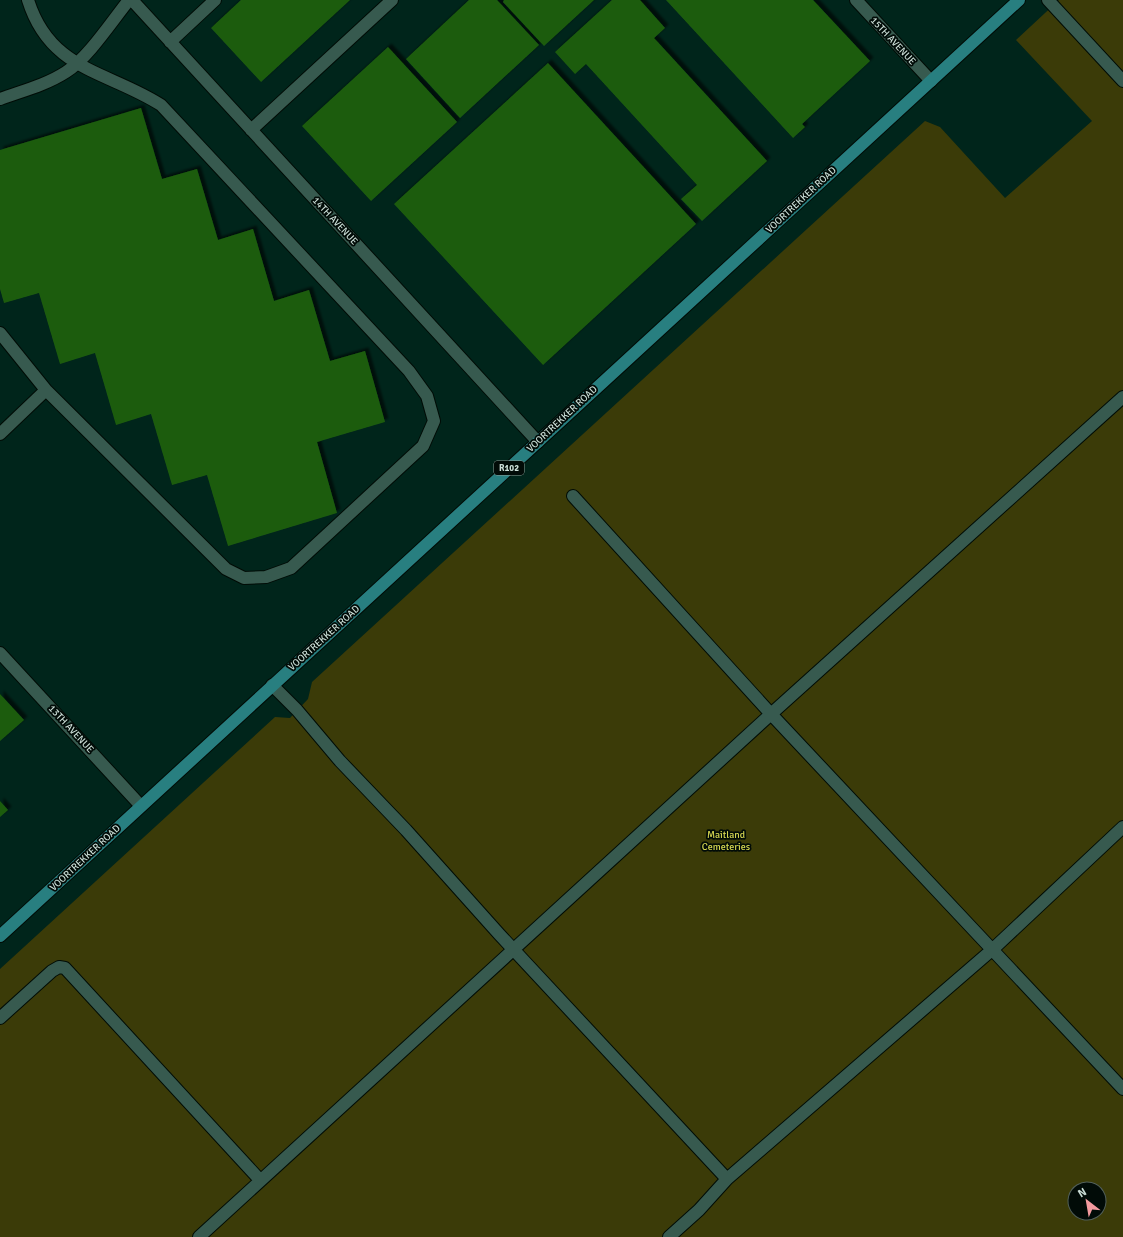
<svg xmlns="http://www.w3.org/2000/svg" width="1123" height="1237" font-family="Signika,sans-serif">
<defs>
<filter id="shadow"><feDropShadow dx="3.5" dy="-3.5" stdDeviation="1" flood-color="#0009"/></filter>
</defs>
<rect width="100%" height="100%" fill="#00251b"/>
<!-- green -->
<path fill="#3b3b08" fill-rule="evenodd" d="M 1059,0 L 1123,0 L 1123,1237 L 0,1237 L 0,969 L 275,717 L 290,718 L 308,699 L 312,682 L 925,121 L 940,127 L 1005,198 L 1092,121 L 1016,40 ZM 1075,1189 L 1099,1189 L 1099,1213 L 1075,1213 Z"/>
<!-- building -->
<path fill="#1d5c0f" filter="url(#shadow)" d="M 241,0 L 350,0 L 261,82 L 211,28 Z
M 469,0 L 497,0 L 539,45 L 460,118 L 406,59 Z
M 504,0 L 594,0 L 544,46 L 503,2 Z
M 612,0 L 640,0 L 665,28 L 654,38 L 767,161 L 702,221 L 681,199 L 697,185 L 586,64 L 575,74 L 555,52 Z
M 666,0 L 813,0 L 870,61 L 802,124 L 805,127 L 793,138 Z
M 388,47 L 457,122 L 371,201 L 302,126 Z
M 548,63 L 696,224 L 543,365 L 394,204 Z
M 141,108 L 162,179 L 197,169 L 218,240 L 253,229 L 274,301 L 309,290 L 330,361 L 365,351 L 385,422 L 317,442 L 337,513 L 228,546 L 207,475 L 172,485 L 151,414 L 116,425 L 95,353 L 60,364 L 39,293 L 4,303 L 0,289 L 0,150 Z
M 0,694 L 24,720 L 0,741 Z
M 0,801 L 8,810 L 0,817 Z"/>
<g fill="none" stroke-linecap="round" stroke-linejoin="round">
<!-- minor casing -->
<g stroke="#000c06" stroke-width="14">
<path id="minor" d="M 132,0 L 538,442
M 856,0 L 931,81
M 1048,0 L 1123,81
M 170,42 L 215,0
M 0,99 C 22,91 46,85 66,72 C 88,58 112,21 129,0
M 251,130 L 392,0
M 0,333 L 46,390 L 226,569 L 244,578 L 266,577 L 291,568 L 423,446 L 434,421 L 427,396 L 409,371 L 161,105 C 108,71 50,71 28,0
M 0,434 L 46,390
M 573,496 L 771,714 L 1123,1089
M 0,653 L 141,806
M 272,685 L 297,710 L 340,761 L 406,830 L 499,934 L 727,1179
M 0,1018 L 52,971 L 59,967 L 65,968 L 260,1180
M 199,1237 L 771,714 L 1123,397
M 669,1237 L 699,1210 L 727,1179 L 993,949 L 1123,827"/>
</g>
<!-- major casing -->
<g stroke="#000c06" stroke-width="14">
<path id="major" d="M 0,936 L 1019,0"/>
</g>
<!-- minor -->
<use href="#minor" stroke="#375a4f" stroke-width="12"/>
<!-- major -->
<use href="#major" stroke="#287f80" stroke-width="12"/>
</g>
<g text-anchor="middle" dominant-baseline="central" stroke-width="3.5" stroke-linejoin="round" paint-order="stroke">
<!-- shield labels -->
<rect fill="#010b07" stroke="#8e9e98" stroke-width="1" x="494" y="461" width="30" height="14" rx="3"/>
<g font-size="9" font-weight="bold" fill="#caddd6">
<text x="509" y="468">R102</text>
</g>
<!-- street labels -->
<g font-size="10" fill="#caddd6" stroke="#010b07">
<text transform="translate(893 41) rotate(47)">15TH AVENUE</text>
<text transform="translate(801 200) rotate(-43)">VOORTREKKER ROAD</text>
<text transform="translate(335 221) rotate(47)">14TH AVENUE</text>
<text transform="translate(562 419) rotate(-43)">VOORTREKKER ROAD</text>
<text transform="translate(324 638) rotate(-42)">VOORTREKKER ROAD</text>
<text transform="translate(71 729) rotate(47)">13TH AVENUE</text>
<text transform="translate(85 858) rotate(-43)">VOORTREKKER ROAD</text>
</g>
<!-- park labels -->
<g font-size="10" fill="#d7d851" stroke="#010b07">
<text x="726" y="835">Maitland<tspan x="726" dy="12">Cemeteries</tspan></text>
</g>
</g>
<!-- north arrow -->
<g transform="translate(1087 1201) rotate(329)"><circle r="19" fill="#010b07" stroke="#515f5a"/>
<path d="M0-3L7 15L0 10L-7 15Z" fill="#f49b9f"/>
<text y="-6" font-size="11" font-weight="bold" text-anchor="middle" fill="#caddd6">N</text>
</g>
</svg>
